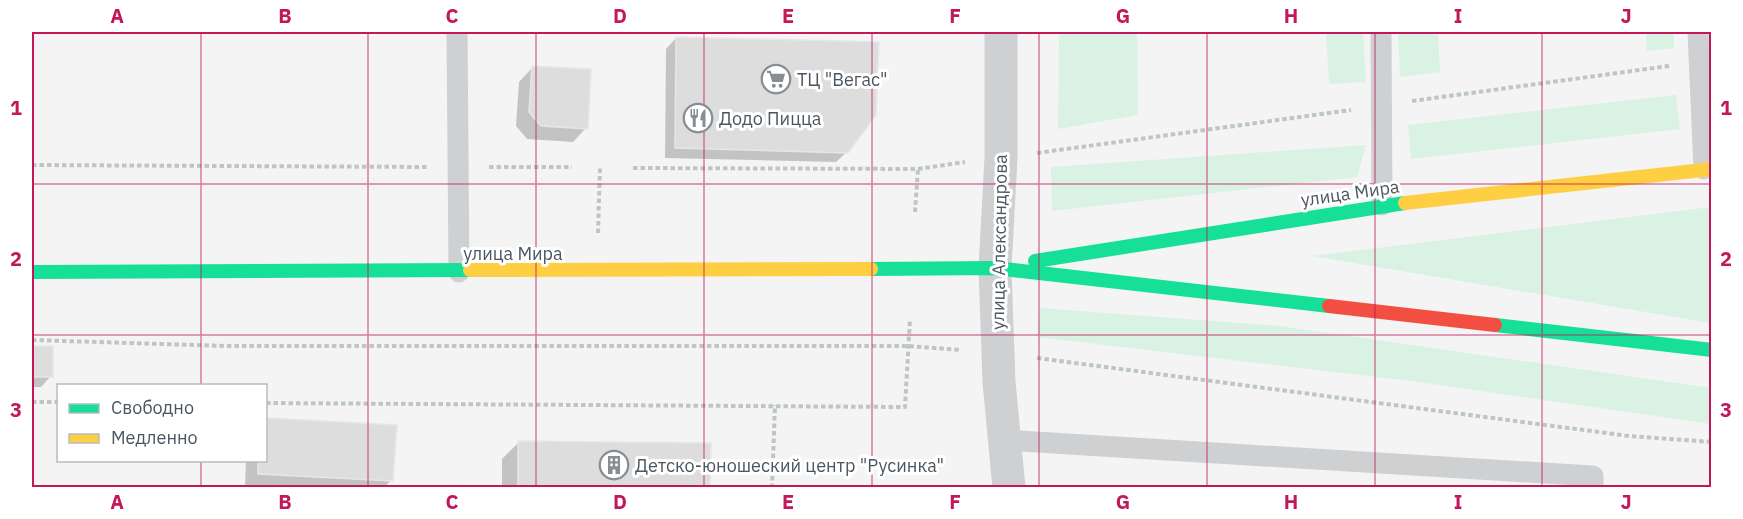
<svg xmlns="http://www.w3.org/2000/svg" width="1743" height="519" font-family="'IBM Plex Sans',sans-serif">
<rect width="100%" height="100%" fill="#f4f4f4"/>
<!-- green -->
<path fill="#d9f2e3" d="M 1059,32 L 1137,32 L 1138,115 L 1058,129 Z
M 1326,32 L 1363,32 L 1366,82 L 1329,84 Z
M 1398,32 L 1438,32 L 1440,72 L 1400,77 Z
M 1646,32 L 1674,32 L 1674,48 L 1647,51 Z
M 1676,95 L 1680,129 L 1411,159 L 1408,125 Z
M 1366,145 L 1357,177 L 1052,211 L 1051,167 Z
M 1711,207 L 1711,323 L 1312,256 Z
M 1040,308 L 1280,326 L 1711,388 L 1711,424 L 1411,381 L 1037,337 Z"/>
<!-- shadow -->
<path fill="#0003" d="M 676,38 L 847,152 L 836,162 L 665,158 L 666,49 Z
M 532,68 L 586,128 L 573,142 L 527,139 L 516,126 L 519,82 Z
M 32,347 L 51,347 L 51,376 L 41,387 L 32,387 Z
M 266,419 L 395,426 L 391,480 L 384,488 L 245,487 L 246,460 L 266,460 Z
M 519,442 L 709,488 L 502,488 L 502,459 Z"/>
<!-- building -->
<path fill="#ddddde" stroke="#e5e6e7" stroke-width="1.5" d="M 676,37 L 879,42 L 876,115 L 848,153 L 675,148 Z
M 532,66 L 591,69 L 588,129 L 541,126 L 529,112 Z
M 32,346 L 53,346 L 53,377 L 32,377 Z
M 266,418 L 397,425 L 393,481 L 258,474 L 258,460 L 266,460 Z
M 518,441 L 711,443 L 710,488 L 518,488 Z"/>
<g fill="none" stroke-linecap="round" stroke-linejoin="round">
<!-- path -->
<path stroke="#bcc7c4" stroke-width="4" stroke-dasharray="4.5 3" stroke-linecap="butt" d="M 1412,101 L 1669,66
M 1037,153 L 1351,110
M 32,165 L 428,167
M 489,167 L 572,167
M 633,168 L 918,169 L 965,162
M 915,212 L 918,169
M 598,233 L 600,167
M 32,340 L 227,346 L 908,346 L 961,350
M 1037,358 L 1629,436 L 1712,442
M 32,402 L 58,402
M 266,403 L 905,407 L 910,319
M 772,488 L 775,405"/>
<!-- lane -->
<path stroke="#ced0d2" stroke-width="21" d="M 457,32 L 459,272
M 1381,32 L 1382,205
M 1698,32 L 1704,169
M 1003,440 L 1593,476 L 1593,488"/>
<!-- street -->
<path stroke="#ced0d2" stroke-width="33" d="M 1001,32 L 1001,158 L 995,268 L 999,382 L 1009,488"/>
<!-- fast -->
<path stroke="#16e098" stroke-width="14" d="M 1035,261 L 1405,203
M 871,269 L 995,268 L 1329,306
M 32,272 L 470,270
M 1495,325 L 1712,350"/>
<!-- slow -->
<path stroke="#ffcf43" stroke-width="14" d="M 1405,203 L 1712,169
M 470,270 L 871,269"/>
<!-- jam -->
<path stroke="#f24e42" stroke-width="14" d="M 1329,306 L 1495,325"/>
</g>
<!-- grid -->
<path fill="none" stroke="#c2185b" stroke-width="1.5" stroke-opacity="0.55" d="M 201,32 L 201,386M 368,32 L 368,488M 536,32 L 536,488M 704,32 L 704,488M 872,32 L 872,488M 1039,32 L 1039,488M 1207,32 L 1207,488M 1375,32 L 1375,488M 1542,32 L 1542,488M 32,184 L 1712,184M 32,335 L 1712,335M 201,460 L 201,488"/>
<!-- icons -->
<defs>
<g id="supermarket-ring" transform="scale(1.5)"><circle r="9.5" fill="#fff" stroke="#868d94" stroke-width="1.5"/><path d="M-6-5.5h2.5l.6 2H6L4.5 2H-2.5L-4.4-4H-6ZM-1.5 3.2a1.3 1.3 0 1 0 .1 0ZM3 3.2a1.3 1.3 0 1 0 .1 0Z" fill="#868d94"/></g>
<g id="restaurant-ring" transform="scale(1.5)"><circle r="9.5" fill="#fff" stroke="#868d94" stroke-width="1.5"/><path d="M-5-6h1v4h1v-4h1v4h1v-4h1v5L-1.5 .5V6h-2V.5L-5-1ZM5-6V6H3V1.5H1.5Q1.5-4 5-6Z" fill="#868d94"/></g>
<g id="building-ring" transform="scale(1.5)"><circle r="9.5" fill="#fff" stroke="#868d94" stroke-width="1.5"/><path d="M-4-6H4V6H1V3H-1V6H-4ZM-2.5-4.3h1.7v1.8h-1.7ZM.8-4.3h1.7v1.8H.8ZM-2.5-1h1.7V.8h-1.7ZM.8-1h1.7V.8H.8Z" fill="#868d94"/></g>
</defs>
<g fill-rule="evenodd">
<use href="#supermarket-ring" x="776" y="79"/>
<use href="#restaurant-ring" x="698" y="118"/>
<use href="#building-ring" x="614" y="465"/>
</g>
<g text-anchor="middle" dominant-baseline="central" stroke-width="6" stroke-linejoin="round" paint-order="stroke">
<!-- poi labels -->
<g font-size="18" fill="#4a5661" stroke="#fff" text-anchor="start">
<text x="797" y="79">ТЦ "Вегас"</text>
<text x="719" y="118">Додо Пицца</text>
<text x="635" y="465">Детско-юношеский центр "Русинка"</text>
</g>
<!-- street labels -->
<g font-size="18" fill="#4a5661" stroke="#fff">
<text transform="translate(1350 193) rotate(-8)">улица Мира</text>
<text transform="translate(999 242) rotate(-89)">улица Александрова</text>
<text x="513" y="253">улица Мира</text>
</g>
</g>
<!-- border -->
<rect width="1743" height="519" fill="none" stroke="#ffffff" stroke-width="66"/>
<!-- legend -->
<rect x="57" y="384" width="210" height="78" fill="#ffffff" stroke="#b7bbc0" stroke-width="1.5"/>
<rect x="69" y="404" width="30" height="9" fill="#16e098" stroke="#b7bbc0" stroke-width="1.5"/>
<text x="111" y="414" font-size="18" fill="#4a5661">Свободно</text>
<rect x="69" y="434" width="30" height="9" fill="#ffcf43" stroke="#b7bbc0" stroke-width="1.5"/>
<text x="111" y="444" font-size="18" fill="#4a5661">Медленно</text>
<rect x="33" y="33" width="1677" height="453" fill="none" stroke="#c2185b" stroke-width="2"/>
<g font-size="20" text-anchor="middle" font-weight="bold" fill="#c2185b">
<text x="117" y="23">A</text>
<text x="285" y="23">B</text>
<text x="452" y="23">C</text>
<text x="620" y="23">D</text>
<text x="788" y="23">E</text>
<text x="955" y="23">F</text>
<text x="1123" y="23">G</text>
<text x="1291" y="23">H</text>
<text x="1458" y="23">I</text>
<text x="1626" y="23">J</text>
<text x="16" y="115">1</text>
<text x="1726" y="115">1</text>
<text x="16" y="266">2</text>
<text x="1726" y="266">2</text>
<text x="16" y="417">3</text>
<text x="1726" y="417">3</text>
<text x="117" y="509">A</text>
<text x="285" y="509">B</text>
<text x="452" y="509">C</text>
<text x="620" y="509">D</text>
<text x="788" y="509">E</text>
<text x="955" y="509">F</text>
<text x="1123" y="509">G</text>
<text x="1291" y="509">H</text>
<text x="1458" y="509">I</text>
<text x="1626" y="509">J</text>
</g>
</svg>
